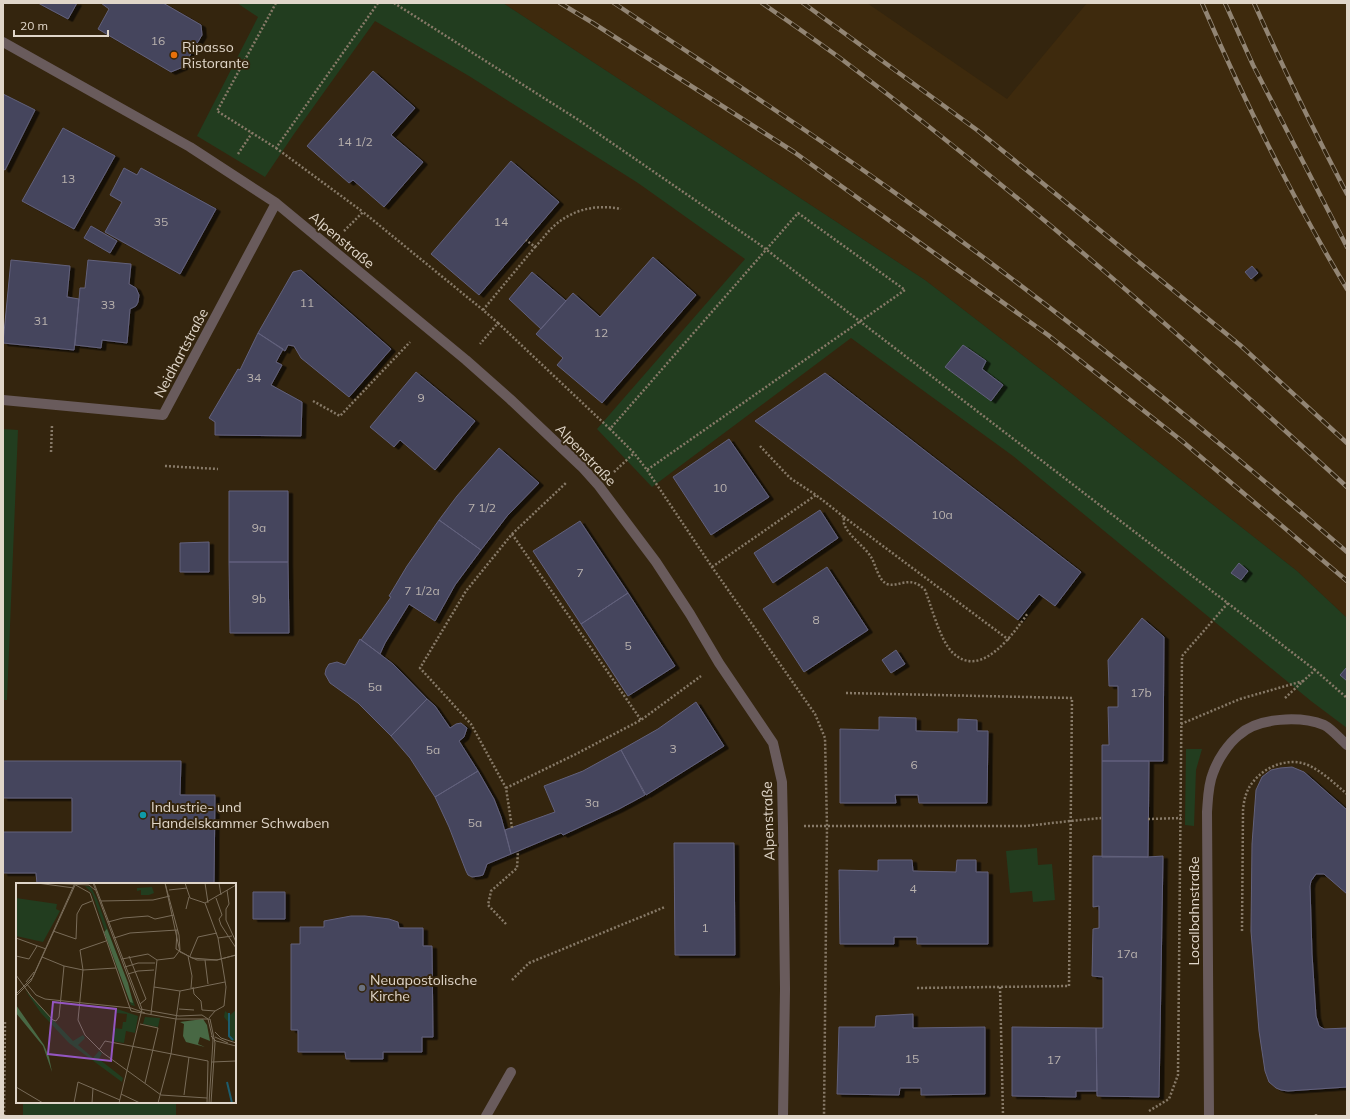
<svg xmlns="http://www.w3.org/2000/svg" width="1350" height="1119" font-family="Mulish,sans-serif">
<defs>
<filter id="shadow"><feDropShadow dx="4.5" dy="2.5" stdDeviation="0" flood-color="#0009"/></filter>
</defs>
<rect width="100%" height="100%" fill="#34250e"/>
<!-- built -->
<path fill="#3e2a0d" d="M 503,3 L 867,3 L 1007,99 L 1087,3 L 1347,3 L 1347,618 L 1297,571 L 1057,382 L 925,280 Z"/>
<!-- green -->
<path fill="#223d1f" d="M 237,3 L 503,3 L 925,280 L 1057,382 L 1297,571 L 1347,618 L 1347,728 L 1311,701 L 1013,456 L 851,338 L 652,487 L 597,429 L 745,259 L 638,183 L 469,76 L 375,21 L 294,134 L 265,177 L 197,136 L 258,17 Z
M 3,429 L 18,430 L 7,700 L 3,700 Z
M 1186,749 L 1202,749 L 1196,770 L 1194,826 L 1185,825 Z
M 1037,848 L 1038,865 L 1052,864 L 1055,900 L 1033,902 L 1032,891 L 1010,893 L 1006,851 Z
M 23,1102 L 176,1102 L 176,1116 L 23,1116 Z"/>
<!-- building -->
<path fill="#45445d" stroke="#62617c" filter="url(#shadow)" d="M 38,3 L 77,3 L 68,19 Z
M 101,3 L 163,3 L 201,25 L 202,35 L 183,67 L 171,72 L 98,29 L 109,9 Z
M 373,71 L 415,108 L 391,135 L 423,162 L 384,207 L 353,180 L 349,183 L 307,146 Z
M 3,94 L 35,110 L 5,170 L 3,169 Z
M 63,128 L 115,156 L 74,229 L 22,201 Z
M 511,161 L 559,202 L 479,295 L 431,254 Z
M 124,168 L 137,175 L 141,168 L 216,209 L 180,274 L 105,232 L 122,202 L 110,195 Z
M 91,226 L 117,241 L 110,253 L 84,238 Z
M 653,257 L 696,295 L 602,403 L 557,365 L 563,358 L 536,334 L 573,293 L 600,317 Z
M 11,260 L 70,266 L 67,297 L 79,299 L 74,350 L 3,343 Z
M 88,260 L 131,264 L 129,284 L 136,288 L 139,295 L 138,302 L 136,306 L 130,309 L 127,343 L 102,340 L 101,348 L 75,345 L 80,288 L 85,288 Z
M 1252,266 L 1258,273 L 1251,279 L 1245,272 Z
M 301,270 L 391,349 L 349,397 L 301,358 L 294,346 L 288,345 L 285,351 L 258,333 L 293,272 Z
M 532,272 L 566,301 L 541,329 L 509,299 Z
M 258,333 L 283,349 L 276,362 L 282,365 L 271,385 L 302,402 L 301,436 L 215,435 L 215,422 L 209,418 L 238,369 L 240,370 Z
M 963,345 L 986,361 L 982,369 L 1003,385 L 991,401 L 945,367 Z
M 416,372 L 475,421 L 435,470 L 400,440 L 394,447 L 370,427 Z
M 825,373 L 1081,572 L 1055,606 L 1039,594 L 1018,620 L 755,421 Z
M 729,439 L 769,497 L 711,535 L 673,477 Z
M 499,448 L 539,483 L 507,516 L 481,550 L 439,520 L 457,496 Z
M 229,491 L 288,491 L 288,562 L 229,562 Z
M 820,510 L 838,538 L 773,583 L 754,553 Z
M 439,520 L 481,550 L 455,585 L 435,621 L 409,604 L 385,643 L 380,654 L 361,640 L 391,597 L 389,596 L 407,566 Z
M 580,521 L 628,593 L 581,624 L 533,551 Z
M 209,542 L 209,572 L 180,572 L 180,543 Z
M 229,562 L 288,562 L 289,633 L 230,633 Z
M 1239,563 L 1248,571 L 1241,580 L 1231,573 Z
M 827,567 L 868,630 L 804,672 L 763,609 Z
M 628,593 L 675,666 L 628,696 L 581,624 Z
M 1142,618 L 1164,637 L 1163,761 L 1102,761 L 1102,745 L 1109,745 L 1108,707 L 1118,707 L 1118,686 L 1109,686 L 1108,660 Z
M 360,639 L 393,664 L 427,699 L 391,736 L 358,703 L 330,683 L 325,674 L 326,669 L 329,664 L 337,662 L 345,665 Z
M 896,650 L 905,664 L 891,673 L 882,660 Z
M 1347,667 L 1347,681 L 1340,675 Z
M 427,699 L 435,706 L 450,728 L 456,724 L 461,723 L 467,728 L 464,737 L 459,741 L 478,771 L 435,797 L 410,758 L 391,736 Z
M 696,702 L 724,746 L 646,795 L 621,750 L 658,729 Z
M 879,717 L 916,718 L 916,731 L 958,732 L 958,719 L 977,720 L 977,731 L 988,731 L 987,803 L 919,803 L 918,795 L 895,795 L 896,803 L 840,803 L 840,729 L 879,730 Z
M 621,750 L 645,795 L 619,809 L 563,835 L 561,833 L 511,854 L 505,830 L 555,812 L 544,786 L 583,771 Z
M 3,761 L 181,761 L 180,795 L 215,795 L 214,884 L 37,884 L 36,873 L 3,873 L 3,832 L 72,832 L 72,798 L 3,798 Z
M 1102,761 L 1149,761 L 1148,857 L 1102,857 Z
M 1292,767 L 1304,772 L 1347,810 L 1347,894 L 1324,874 L 1316,874 L 1311,881 L 1310,886 L 1312,954 L 1316,1016 L 1319,1026 L 1324,1029 L 1347,1028 L 1347,1087 L 1288,1091 L 1281,1090 L 1276,1088 L 1269,1082 L 1265,1071 L 1259,1031 L 1251,931 L 1252,844 L 1256,790 L 1262,777 L 1271,770 L 1280,768 Z
M 478,771 L 494,799 L 501,817 L 511,854 L 487,864 L 483,875 L 479,876 L 472,877 L 468,875 L 466,871 L 449,827 L 435,797 Z
M 674,843 L 734,843 L 735,955 L 675,955 Z
M 1093,856 L 1148,857 L 1163,856 L 1159,1097 L 1097,1096 L 1096,1028 L 1103,1028 L 1103,977 L 1092,976 L 1093,929 L 1099,928 L 1099,906 L 1093,907 Z
M 878,860 L 912,860 L 913,871 L 956,872 L 957,860 L 976,860 L 976,872 L 988,872 L 988,944 L 917,944 L 917,937 L 894,937 L 894,944 L 840,944 L 839,870 L 878,871 Z
M 253,892 L 285,892 L 285,919 L 253,919 Z
M 351,916 L 365,916 L 389,919 L 398,922 L 399,928 L 423,928 L 423,946 L 432,946 L 433,1037 L 422,1037 L 422,1052 L 383,1052 L 383,1059 L 346,1059 L 345,1052 L 298,1052 L 298,1030 L 291,1030 L 291,944 L 300,944 L 300,927 L 324,927 L 324,921 Z
M 913,1014 L 913,1028 L 985,1027 L 985,1094 L 921,1095 L 921,1088 L 900,1088 L 899,1095 L 837,1094 L 839,1027 L 875,1027 L 876,1016 Z
M 1012,1027 L 1096,1028 L 1097,1091 L 1076,1091 L 1076,1097 L 1012,1096 Z"/>
<g fill="none" stroke-linecap="round" stroke-linejoin="round">
<!-- path -->
<path stroke="#877a68" stroke-width="2.5" stroke-dasharray="2 2" stroke-linecap="butt" d="M 276,3 L 217,111 L 276,148 L 378,3
M 394,3 L 577,119 L 759,244 L 1315,670
M 276,148 L 363,212
M 238,154 L 252,133
M 798,213 L 905,290 L 647,470 L 634,453 L 610,429 Z
M 344,231 L 363,212 L 483,310 L 498,323 L 480,344
M 535,247 C 542,240 547,232 554,226 C 573,209 597,204 621,209
M 483,310 L 535,247 L 526,240
M 498,323 L 610,429
M 313,401 L 340,416 L 410,342
M 760,446 L 790,478 L 816,495 L 844,517 C 844,520 843,523 845,526 C 850,537 864,546 871,557 C 876,565 878,580 887,584 C 899,588 910,574 925,590 C 931,605 940,640 952,652 C 981,681 1013,634 1028,613
M 51,452 L 52,425
M 165,466 L 218,469
M 647,470 L 712,567 L 815,714 L 825,738 L 827,826 L 824,1116
M 614,472 L 634,453
M 844,517 L 1009,640
M 512,534 L 641,720
M 712,567 L 816,495
M 846,693 L 1072,698 L 1069,986 L 916,988
M 1285,698 L 1315,670 L 1347,698
M 1181,724 L 1240,699 L 1303,681
M 506,788 L 576,754 L 641,720 L 701,676
M 1148,819 L 1181,818
M 804,826 L 1026,826 L 1070,821 L 1101,818
M 512,828 L 506,788 L 471,724 L 420,668 L 466,591 L 512,534 L 567,482
M 506,924 L 488,905 L 491,891 L 517,868 L 518,851
M 1242,931 L 1243,810 C 1244,800 1246,790 1253,782 C 1265,766 1289,757 1308,765 C 1323,772 1335,784 1347,794
M 512,980 L 529,963 L 665,907
M 1000,987 L 1003,1115
M 1149,1111 L 1169,1099 L 1178,1075 L 1182,656 L 1228,603
M 1316,1114 L 1316,1116
M 4,1116 L 5,1020"/>
<!-- lane -->
<path stroke="#695b5c" stroke-width="10" d="M 486,1116 L 511,1072"/>
<!-- street -->
<path stroke="#695b5c" stroke-width="10" d="M 3,42 L 190,147 L 276,203 L 466,360 L 510,399 L 582,467 L 599,486 L 656,562 L 690,614 L 719,663 L 773,743 L 782,782 L 783,827 L 785,989 L 783,1116
M 3,400 L 163,415 L 276,203
M 1209,1116 L 1207,812 C 1208,799 1208,785 1213,773 C 1218,759 1228,744 1239,735 C 1258,717 1301,716 1324,725 C 1332,729 1340,739 1347,745"/>
<!-- rail casing -->
<g stroke="#928574" stroke-width="4.5">
<path id="rail" d="M 560,3 L 593,23 L 794,152 L 1048,335 L 1182,441 L 1347,581
M 614,3 C 699,60 786,116 870,175 C 1036,292 1194,419 1347,552
M 762,3 C 788,21 814,39 840,58 C 1017,191 1183,337 1347,487
M 803,3 L 977,130 L 1040,181 L 1240,345 L 1347,443
M 1202,3 C 1244,101 1292,197 1347,289
M 1225,3 L 1253,65 L 1347,247
M 1254,3 C 1283,68 1314,131 1347,194"/>
</g>
<!-- rail -->
<use href="#rail" stroke="#34250e" stroke-width="3" stroke-dasharray="9" stroke-linecap="butt"/>
</g>
<!-- markers -->
<circle fill="#e8710a" stroke="#34250e" stroke-width="1.5" cx="174" cy="55" r="4"/>
<circle fill="#0f9aa8" stroke="#34250e" stroke-width="1.5" cx="143" cy="815" r="4"/>
<circle fill="#6b7280" stroke="#34250e" stroke-width="1.5" cx="362" cy="988" r="4"/>
<g text-anchor="middle" dominant-baseline="central" stroke-width="4" stroke-linejoin="round" paint-order="stroke">
<!-- number labels -->
<g font-size="12" fill="#b9b2ae">
<text x="158" y="40">16</text>
<text x="355" y="141">14 1/2</text>
<text x="68" y="178">13</text>
<text x="161" y="221">35</text>
<text x="501" y="221">14</text>
<text x="307" y="302">11</text>
<text x="108" y="304">33</text>
<text x="41" y="320">31</text>
<text x="601" y="332">12</text>
<text x="254" y="377">34</text>
<text x="421" y="397">9</text>
<text x="720" y="487">10</text>
<text x="482" y="507">7 1/2</text>
<text x="942" y="514">10a</text>
<text x="259" y="527">9a</text>
<text x="580" y="572">7</text>
<text x="422" y="590">7 1/2a</text>
<text x="259" y="598">9b</text>
<text x="816" y="619">8</text>
<text x="628" y="645">5</text>
<text x="375" y="686">5a</text>
<text x="1141" y="692">17b</text>
<text x="673" y="748">3</text>
<text x="433" y="749">5a</text>
<text x="914" y="764">6</text>
<text x="592" y="802">3a</text>
<text x="475" y="822">5a</text>
<text x="913" y="888">4</text>
<text x="705" y="927">1</text>
<text x="1127" y="953">17a</text>
<text x="912" y="1058">15</text>
<text x="1054" y="1059">17</text>
</g>
<!-- poi labels -->
<g font-size="14" fill="#e0d6c9" stroke="#34250e" text-anchor="start">
<text x="182" y="47">Ripasso<tspan x="182" dy="16">Ristorante</tspan></text>
<text x="151" y="807">Industrie- und<tspan x="151" dy="16">Handelskammer Schwaben</tspan></text>
<text x="370" y="980">Neuapostolische<tspan x="370" dy="16">Kirche</tspan></text>
</g>
<!-- street labels -->
<g font-size="14" fill="#e0d6c9" stroke="#34250e">
<text transform="translate(342 240) rotate(40)">Alpenstraße</text>
<text transform="translate(181 353) rotate(-62)">Neidhartstraße</text>
<text transform="translate(586 455) rotate(46)">Alpenstraße</text>
<text transform="translate(768 821) rotate(-92)">Alpenstraße</text>
<text transform="translate(1194 911) rotate(-90)">Localbahnstraße</text>
</g>
</g>
<!-- overview -->
<g transform="translate(16 883)">
<rect width="220" height="220" fill="#34250e"/>
<path d="M 69,3 L 75,4 L 81,16 L 119,123 L 115,122 L 76,10 ZM 136,4 L 138,10 L 133,12 L 125,12 L 125,7 L 121,8 L 121,5 ZM 0,15 L 41,21 L 40,26 L 44,28 L 27,59 L 0,53 ZM 9,107 L 57,158 L 67,152 L 69,155 L 62,162 L 77,175 L 83,168 L 86,170 L 83,176 L 107,195 L 106,199 L 53,160 L 25,130 ZM 101,126 L 122,133 L 119,150 L 110,148 L 108,160 L 96,158 L 98,145 L 106,146 L 107,139 L 110,139 L 111,131 L 101,130 ZM 220,127 L 220,158 L 214,157 L 213,140 L 208,134 L 209,128 L 214,132 ZM 129,134 L 144,135 L 142,144 L 127,141 Z" fill="#223d1f"/>
<path d="M 91,46 L 112,100 L 117,120 L 114,119 L 88,49 ZM 0,122 L 28,162 L 33,174 L 36,189 L 27,163 L 0,130 ZM 187,136 L 191,142 L 194,158 L 184,154 L 182,161 L 189,164 L 170,159 L 167,153 L 168,141 L 164,139 Z" fill="#486844"/>
<path fill="none" stroke="#1d5c6c" stroke-width="2" d="M 213,130 L 213,153 L 217,157M 211,199 L 216,220"/>
<path fill="none" stroke="#796c59" stroke-width="1" d="M 21,0 L 58,5M 32,0 L 73,2 L 79,7M 56,0 L 74,10 L 115,128 L 160,136 L 194,136 L 199,160 L 195,220M 77,0 L 124,126 L 163,133 L 186,132 L 192,136 L 197,157 L 193,220M 78,0 L 126,126 L 103,220M 149,0 L 163,52 L 164,67M 149,0 L 164,69 L 181,77 L 201,77 L 220,72M 169,0 L 174,15 L 189,20M 189,0 L 192,20M 203,0 L 205,12M 153,7 L 171,5M 211,7 L 213,21M 200,15 L 206,32 L 203,36 L 205,42 L 220,65M 85,18 L 137,17 L 154,13M 189,20 L 202,55 L 210,104 L 208,123 L 199,128 L 193,135M 189,20 L 220,2M 213,21 L 210,26 L 210,37 L 220,59M 170,26 L 173,14M 92,39 L 107,35 L 132,33 L 139,36 L 158,32M 161,47 L 160,66 L 176,75 L 201,77 L 220,72M 37,48 L 60,56 L 61,31 L 66,22 L 76,18M 0,55 L 30,66M 98,55 L 114,50 L 161,47M 202,55 L 216,53M 90,58 L 64,67 L 67,87 L 62,137 L 69,152 L 87,170 L 145,212 L 191,215M 0,73 L 13,76 L 21,63M 113,73 L 130,116 L 124,121M 172,73 L 176,93 L 175,105M 174,73 L 182,54 L 201,50M 26,74 L 48,83 L 67,87 L 100,85M 106,76 L 132,71 L 141,77 L 158,75 L 164,67M 189,77 L 192,101M 109,84 L 122,80 L 139,80M 112,91 L 122,88 L 138,87M 0,92 L 15,113 L 37,137 L 40,138 L 43,134 L 48,83M 10,99 L 18,89M 10,100 L 20,112 L 29,116 L 115,125M 138,104 L 164,108 L 209,99M 177,104 L 178,111 L 185,118 L 186,127 L 199,128M 0,111 L 17,94 L 60,0M 0,113 L 15,98 L 58,2M 115,125 L 129,130M 163,126 L 178,127M 135,131 L 141,77M 124,141 L 142,145 L 129,200M 199,149 L 205,155 L 220,160M 195,153 L 200,158 L 220,163M 199,154 L 212,160M 83,167 L 89,158 L 192,178 L 191,220M 196,179 L 220,178M 0,204 L 27,220M 105,211 L 124,220M 168,212 L 173,174M 58,220 L 62,199 L 104,217M 76,220 L 77,205M 142,220 L 155,171 L 164,108"/>
<path fill="#9456c2" fill-opacity="0.15" stroke="#9456c2" stroke-width="2" d="M 37,119 L 100,126 L 95,178 L 32,171 Z"/>
<rect width="220" height="220" fill="none" stroke="#e0d6c9" stroke-width="2"/>
</g>
<!-- border -->
<rect width="1350" height="1119" fill="none" stroke="#e0d6c9" stroke-width="8"/>
<!-- scale -->
<path d="M14 30v6h94v-6" fill="none" stroke="#e0d6c9" stroke-width="2"/>
<text x="20" y="30" font-size="12" fill="#e0d6c9" stroke="#34250e" stroke-width="3" paint-order="stroke">20 m</text>
</svg>
